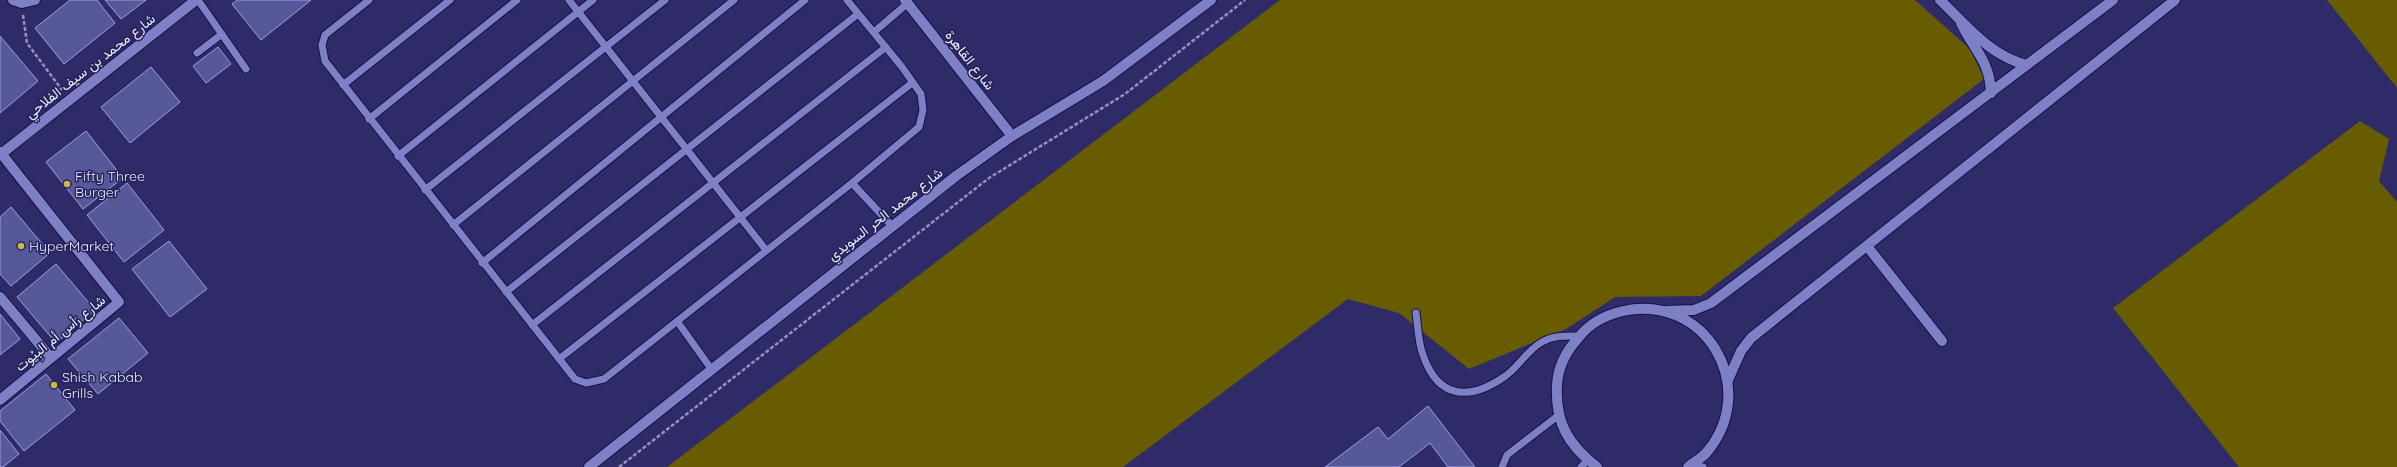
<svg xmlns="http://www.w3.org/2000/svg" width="2397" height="467" font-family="Quicksand,Vazirmatn,sans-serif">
<rect width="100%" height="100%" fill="#2e2b68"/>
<!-- green -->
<path fill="#675c00" d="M 1280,0 L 1915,0 L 1970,49 L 1984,79 L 1701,296 L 1615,297 L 1566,329 L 1469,369 L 1399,313 L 1348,299 L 1123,467 L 667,467 Z
M 2327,0 L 2397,0 L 2397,88 Z
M 2360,121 L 2389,139 L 2379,181 L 2397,202 L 2397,467 L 2239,467 L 2113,308 Z"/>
<!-- building -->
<path fill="#575899" stroke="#9a9ee5" d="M 70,0 L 97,0 L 115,23 L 64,64 L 35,28 Z
M 105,0 L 146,0 L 121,19 Z
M 237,0 L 311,0 L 261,40 L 232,4 Z
M 0,36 L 38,81 L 0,113 Z
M 218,47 L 231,64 L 206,83 L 193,66 Z
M 151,67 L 180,102 L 130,143 L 101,107 Z
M 86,131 L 123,178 L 83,209 L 46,162 Z
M 127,183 L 164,230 L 124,262 L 87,215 Z
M 11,207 L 50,253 L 11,286 L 0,274 L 0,217 Z
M 169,241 L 207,289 L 170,317 L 132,269 Z
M 56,264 L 95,310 L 56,343 L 17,297 Z
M 0,314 L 20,339 L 0,355 Z
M 119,318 L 148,353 L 98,394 L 68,359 Z
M 46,374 L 75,410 L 24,451 L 0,421 L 0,411 Z
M 1428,406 L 1475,467 L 1448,467 L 1430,443 L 1399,467 L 1325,467 L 1378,427 L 1388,439 Z
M 0,430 L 19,454 L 3,467 L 0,467 Z"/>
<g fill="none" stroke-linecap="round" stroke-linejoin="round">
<!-- lane casing -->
<g stroke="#18104b" stroke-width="9">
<path id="lane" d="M 198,0 L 246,69
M 369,0 L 325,35 L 322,45 L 325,61 L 575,379 L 586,383 L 604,379 L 852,183 L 919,127 L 923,110 L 921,94 L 902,67 L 847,0
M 569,0 L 766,250
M 874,32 L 908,3
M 197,53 L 222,34
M 343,85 L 450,0
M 369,119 L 517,0
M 398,156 L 593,0
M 852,183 L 892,226
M 425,190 L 665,0
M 453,225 L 734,0
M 482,263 L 805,0
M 506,292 L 858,14
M 1416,313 C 1418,327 1418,342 1423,355 C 1438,399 1469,401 1504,377 C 1518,368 1527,350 1542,342 C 1554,335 1566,336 1580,336
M 677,321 L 712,370
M 532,325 L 886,47
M 559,359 L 912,83
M 1690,465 L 1703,467
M 1502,467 L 1507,455 L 1559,415
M 1581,467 L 1588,460"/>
</g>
<!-- street casing -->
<g stroke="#18104b" stroke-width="12">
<path id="street" d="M 13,0 L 22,3 L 35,0
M 905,0 L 1012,136
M 1940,0 C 1966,25 1990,56 2027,65
M 1961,23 C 1974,50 1990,61 1991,93
M 0,152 L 119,302 L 0,400
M 1,154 L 196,0
M 1867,246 L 1942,341
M 0,297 L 51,358
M 1666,311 L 1694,310 L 1711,303 L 2113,0
M 1728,380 L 1741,351 L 1751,338 L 2175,0
M 1597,467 C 1568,445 1555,422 1557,385 C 1558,366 1567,350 1579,337 C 1590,323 1606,315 1623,311 C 1705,293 1761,387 1707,452 C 1702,458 1694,462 1688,467"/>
</g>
<!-- secondary casing -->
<g stroke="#18104b" stroke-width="12">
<path id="secondary" d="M 589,467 L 956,176 L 1012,136 L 1103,81 L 1211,0"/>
</g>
<!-- path -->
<path stroke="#9493b8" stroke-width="2.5" stroke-dasharray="4 2" stroke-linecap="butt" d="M 23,15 L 27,43 L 62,90
M 619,467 L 989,178 L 1125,94 L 1245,0"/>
<!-- lane -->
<use href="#lane" stroke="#7d80c4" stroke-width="7"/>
<!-- street -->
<use href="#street" stroke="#7d80c4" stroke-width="10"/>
<!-- secondary -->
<use href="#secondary" stroke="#7d80c4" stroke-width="10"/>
</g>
<!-- markers -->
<g fill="#cbb939" stroke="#25215c" stroke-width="1.5">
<circle cx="67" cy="184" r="4"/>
<circle cx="21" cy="246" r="4"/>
<circle cx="54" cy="385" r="4"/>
</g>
<g text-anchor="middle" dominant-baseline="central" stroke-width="3" stroke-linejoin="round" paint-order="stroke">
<!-- street labels -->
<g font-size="14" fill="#ecedfd" stroke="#25215c">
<text transform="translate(970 60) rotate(52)">شارع القاهِرة</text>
<text transform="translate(90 66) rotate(-38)">شارع محمد بن سيف الفلاحي</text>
<text transform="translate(885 214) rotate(-38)">شارع محمد الحر السويدي</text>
<text transform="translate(60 333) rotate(-39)">شارع رَأس أم البِيُوت</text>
</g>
<!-- poi labels -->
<g font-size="14" fill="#ecedfd" stroke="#25215c" text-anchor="start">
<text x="75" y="176">Fifty Three<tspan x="75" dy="16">Burger</tspan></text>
<text x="29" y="246">HyperMarket</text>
<text x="62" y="377">Shish Kabab<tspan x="62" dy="16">Grills</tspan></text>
</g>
</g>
</svg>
